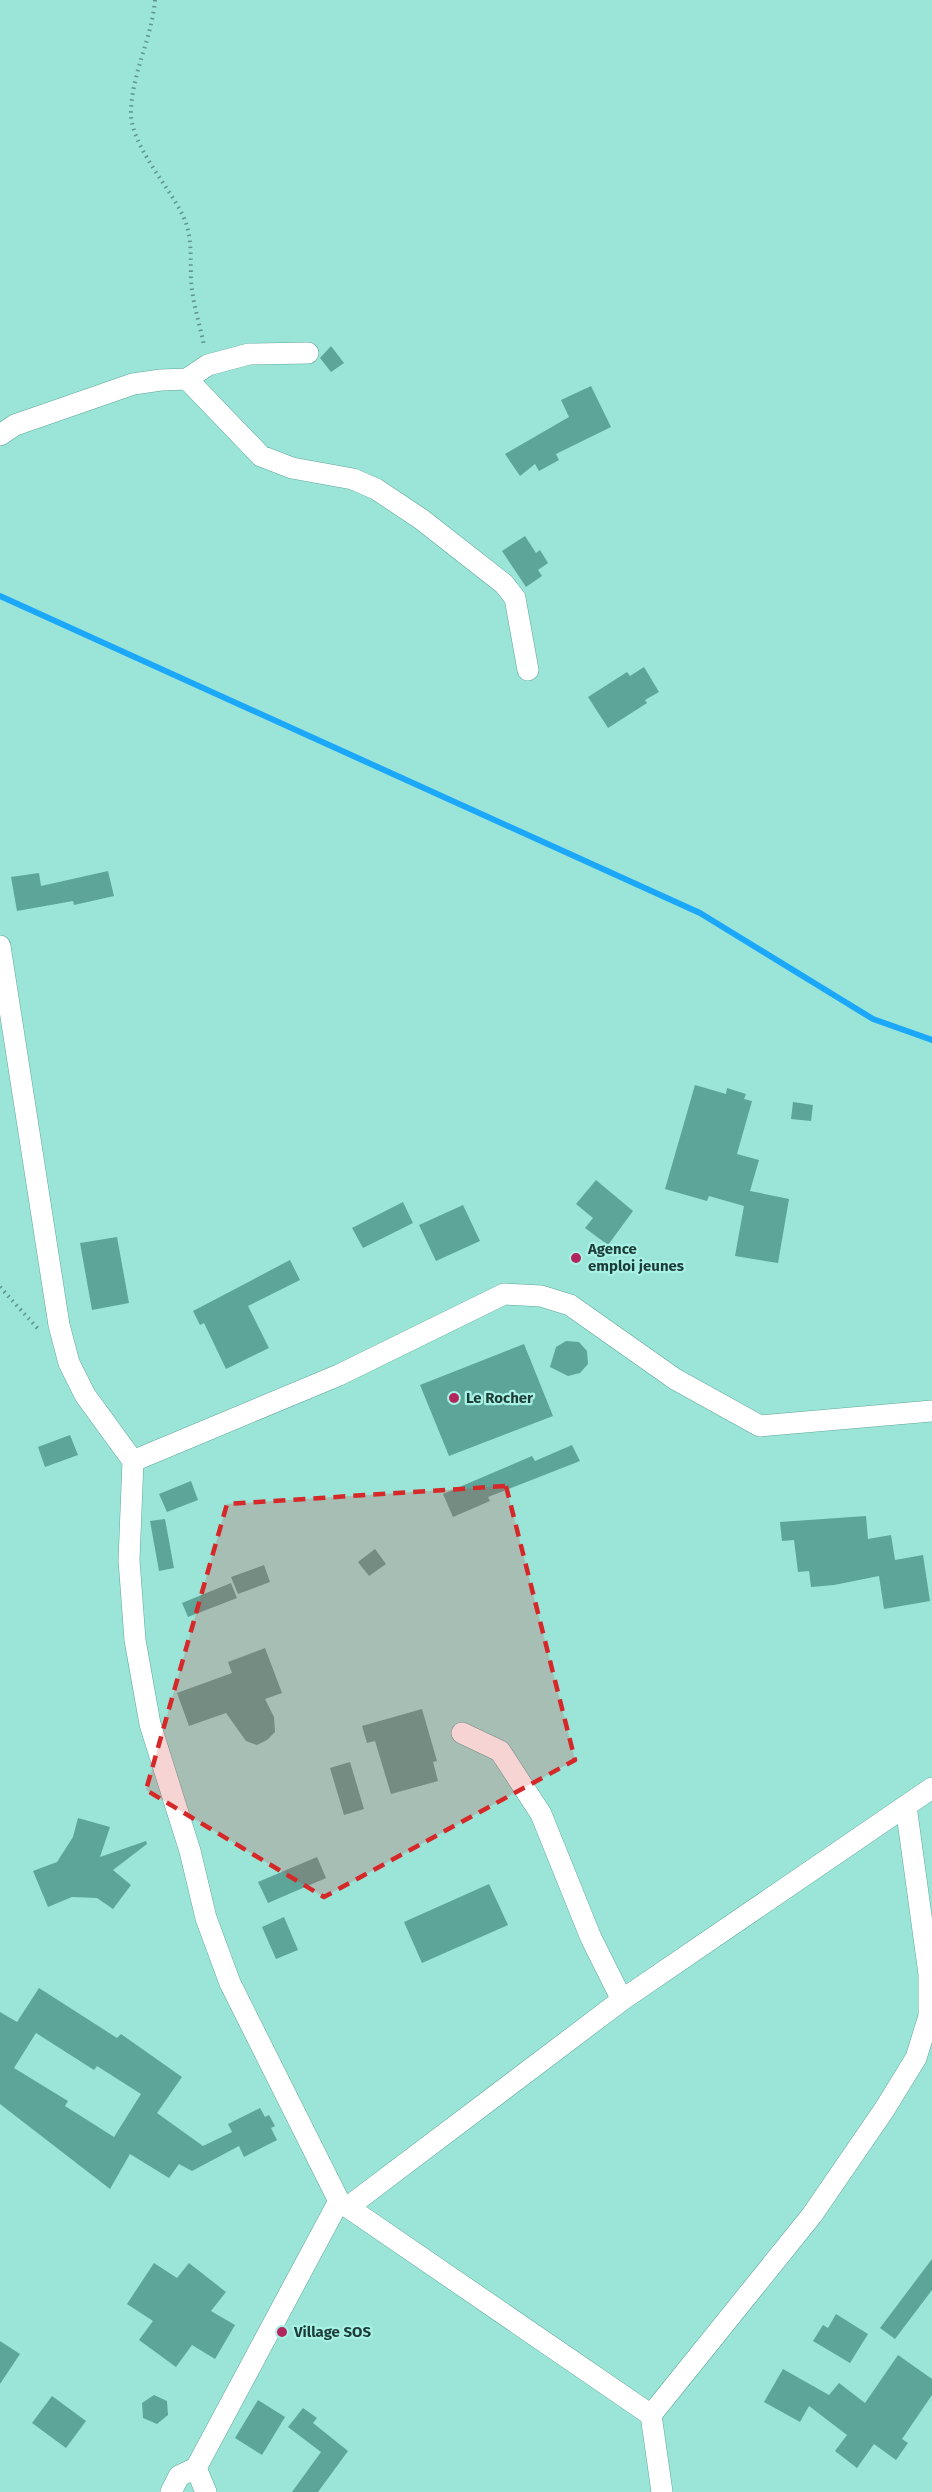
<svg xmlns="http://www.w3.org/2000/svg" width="932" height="2492" font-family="'Fira Sans',sans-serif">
<rect width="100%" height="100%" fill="#9be4d8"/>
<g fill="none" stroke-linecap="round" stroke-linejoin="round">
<!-- stream -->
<path stroke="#1ca8fa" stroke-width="6" d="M 0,596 L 700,913 L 873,1019 L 932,1040"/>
</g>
<!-- building -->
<path fill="#5da599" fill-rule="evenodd" d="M 331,346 L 344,363 L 331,372 L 320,358 Z
M 591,386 L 611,427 L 556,454 L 559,460 L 539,471 L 535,464 L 520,476 L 505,454 L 569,417 L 561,400 Z
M 525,536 L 536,553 L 540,550 L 548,563 L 538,570 L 542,576 L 526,587 L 502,551 Z
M 644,667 L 659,692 L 645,700 L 647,703 L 608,728 L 588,697 L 627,672 L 630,676 Z
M 108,871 L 114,896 L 74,905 L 73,901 L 17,911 L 11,877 L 39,873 L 41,886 Z
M 695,1085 L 726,1094 L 727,1088 L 746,1094 L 744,1099 L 752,1101 L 737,1154 L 759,1160 L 750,1191 L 789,1199 L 778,1263 L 735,1256 L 744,1206 L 709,1196 L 707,1201 L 665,1189 Z
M 793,1102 L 813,1105 L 811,1121 L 791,1119 Z
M 596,1180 L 633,1211 L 608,1245 L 585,1228 L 593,1218 L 576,1204 Z
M 403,1202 L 413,1223 L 363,1248 L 352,1228 Z
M 463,1205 L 480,1241 L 436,1261 L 419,1225 Z
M 117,1237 L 129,1303 L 92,1310 L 80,1243 Z
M 290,1260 L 300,1280 L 248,1306 L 269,1348 L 226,1369 L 204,1323 L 200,1325 L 193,1311 Z
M 566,1341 L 579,1342 L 587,1351 L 588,1364 L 580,1373 L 568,1376 L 550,1367 L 556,1347 Z
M 524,1344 L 553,1416 L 449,1456 L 420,1385 Z
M 70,1435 L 78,1455 L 45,1467 L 38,1447 Z
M 572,1445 L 580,1461 L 488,1497 L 490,1501 L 453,1517 L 443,1494 L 532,1456 L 535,1461 Z
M 191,1481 L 198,1500 L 167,1512 L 159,1494 Z
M 866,1516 L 868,1539 L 891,1535 L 895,1560 L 923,1555 L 930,1601 L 884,1609 L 879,1576 L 834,1585 L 811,1587 L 809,1571 L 798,1572 L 794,1540 L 782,1541 L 780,1522 Z
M 165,1519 L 174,1568 L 159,1571 L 150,1521 Z
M 375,1549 L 386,1564 L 369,1576 L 358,1562 Z
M 264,1565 L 270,1582 L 238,1594 L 231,1577 Z
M 231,1583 L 237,1598 L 188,1617 L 182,1603 Z
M 265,1648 L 282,1693 L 265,1699 L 274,1717 L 275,1732 L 267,1740 L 257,1745 L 246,1741 L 226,1713 L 189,1726 L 177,1693 L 232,1673 L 228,1662 Z
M 422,1709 L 437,1761 L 433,1762 L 438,1781 L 391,1794 L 375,1741 L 367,1743 L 362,1726 Z
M 350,1762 L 364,1809 L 344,1815 L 330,1768 Z
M 78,1818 L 110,1827 L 100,1857 L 146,1841 L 147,1844 L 113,1870 L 131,1885 L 113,1909 L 97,1898 L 72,1897 L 48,1907 L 33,1871 L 57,1862 L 73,1837 Z
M 317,1857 L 326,1878 L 268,1903 L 258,1882 Z
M 489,1884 L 508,1925 L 422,1963 L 404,1922 Z
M 284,1917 L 298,1950 L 276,1959 L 262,1927 Z
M 39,1988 L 117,2038 L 121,2034 L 182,2077 L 157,2113 L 203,2146 L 232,2132 L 228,2124 L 260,2108 L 265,2117 L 269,2115 L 275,2126 L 271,2128 L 277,2140 L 244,2157 L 239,2146 L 192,2171 L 179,2164 L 169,2178 L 130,2154 L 110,2189 L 0,2104 L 0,2012 L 17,2022 ZM 36,2033 L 94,2070 L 97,2066 L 141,2094 L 114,2137 L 65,2106 L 68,2101 L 14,2068 Z
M 932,2259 L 932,2290 L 895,2339 L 880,2328 Z
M 154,2263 L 177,2278 L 189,2263 L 226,2292 L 211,2311 L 235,2325 L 215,2359 L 192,2345 L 176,2367 L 139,2340 L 153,2321 L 127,2304 Z
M 836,2314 L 868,2334 L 850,2363 L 813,2341 L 823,2325 L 828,2328 Z
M 0,2341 L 20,2354 L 0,2384 Z
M 898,2355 L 932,2379 L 932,2395 L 902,2439 L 908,2443 L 896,2460 L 874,2444 L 857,2468 L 835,2451 L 847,2435 L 809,2406 L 800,2422 L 764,2402 L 783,2369 L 829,2395 L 839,2383 L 865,2403 Z
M 154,2395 L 167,2401 L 168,2415 L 157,2424 L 143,2418 L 142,2403 Z
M 52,2396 L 86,2421 L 66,2448 L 32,2423 Z
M 258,2400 L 285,2417 L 262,2455 L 235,2438 Z
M 303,2408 L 317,2418 L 313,2423 L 348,2451 L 318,2492 L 292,2492 L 321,2452 L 288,2427 Z"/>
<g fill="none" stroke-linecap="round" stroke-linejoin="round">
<!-- minor casing -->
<g stroke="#5fa79b" stroke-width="22">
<path id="minor" d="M 187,379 L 261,456 L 292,468 L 353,479 L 376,489 L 421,519 L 504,584 L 515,598 L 528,670
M 0,435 L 15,425 L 133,384 L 161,380 L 187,379 L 208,365 L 249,354 L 308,353
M 0,946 L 59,1325 L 69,1363 L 85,1395 L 133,1461
M 462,1733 L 500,1751 L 541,1814 L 591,1938 L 622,2000
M 348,2207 L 622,2000 L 932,1788
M 651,2415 L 812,2215 L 884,2110 L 916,2058 L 929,2016 L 929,1974 L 906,1806
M 196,2468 L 339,2201
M 171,2492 L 179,2476 L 196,2468 L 206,2492
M 662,2492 L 651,2415 L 339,2201 L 230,1983 L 206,1918 L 190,1851 L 150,1724 L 135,1640 L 129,1560 L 133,1461 L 339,1375 L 504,1294 L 541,1296 L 570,1305 L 675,1379 L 760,1426 L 932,1411"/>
</g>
<!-- path -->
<path stroke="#60958c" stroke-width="4" stroke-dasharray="1.5 4.5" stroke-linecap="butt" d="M 155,0 C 152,38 132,73 131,111 C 130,145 169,186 183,216 C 193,237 190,257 191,279 C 192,302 200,324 204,346
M 0,1287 L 40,1331"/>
<!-- minor -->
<use href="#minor" stroke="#fff" stroke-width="21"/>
</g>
<!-- marked area -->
<path fill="#d62828" fill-opacity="0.2" stroke="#d62828" stroke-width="4.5" stroke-dasharray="12 8" stroke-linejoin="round" d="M 506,1486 L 575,1760 L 324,1897 L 146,1790 L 227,1504 Z"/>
<!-- markers -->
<g fill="#b2255d" stroke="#a8f2e5" stroke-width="2">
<circle cx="576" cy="1258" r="6"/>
<circle cx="454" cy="1398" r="6"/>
<circle cx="282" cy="2332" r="6"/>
</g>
<g text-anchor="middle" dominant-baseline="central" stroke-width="4.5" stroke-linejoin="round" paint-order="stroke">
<!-- poi labels -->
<g font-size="15" font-weight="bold" fill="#1e3c37" stroke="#a8f2e5" text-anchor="start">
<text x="588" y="1249">Agence<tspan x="588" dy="17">emploi jeunes</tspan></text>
<text x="466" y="1398">Le Rocher</text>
<text x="294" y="2332">Village SOS</text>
</g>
</g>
</svg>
